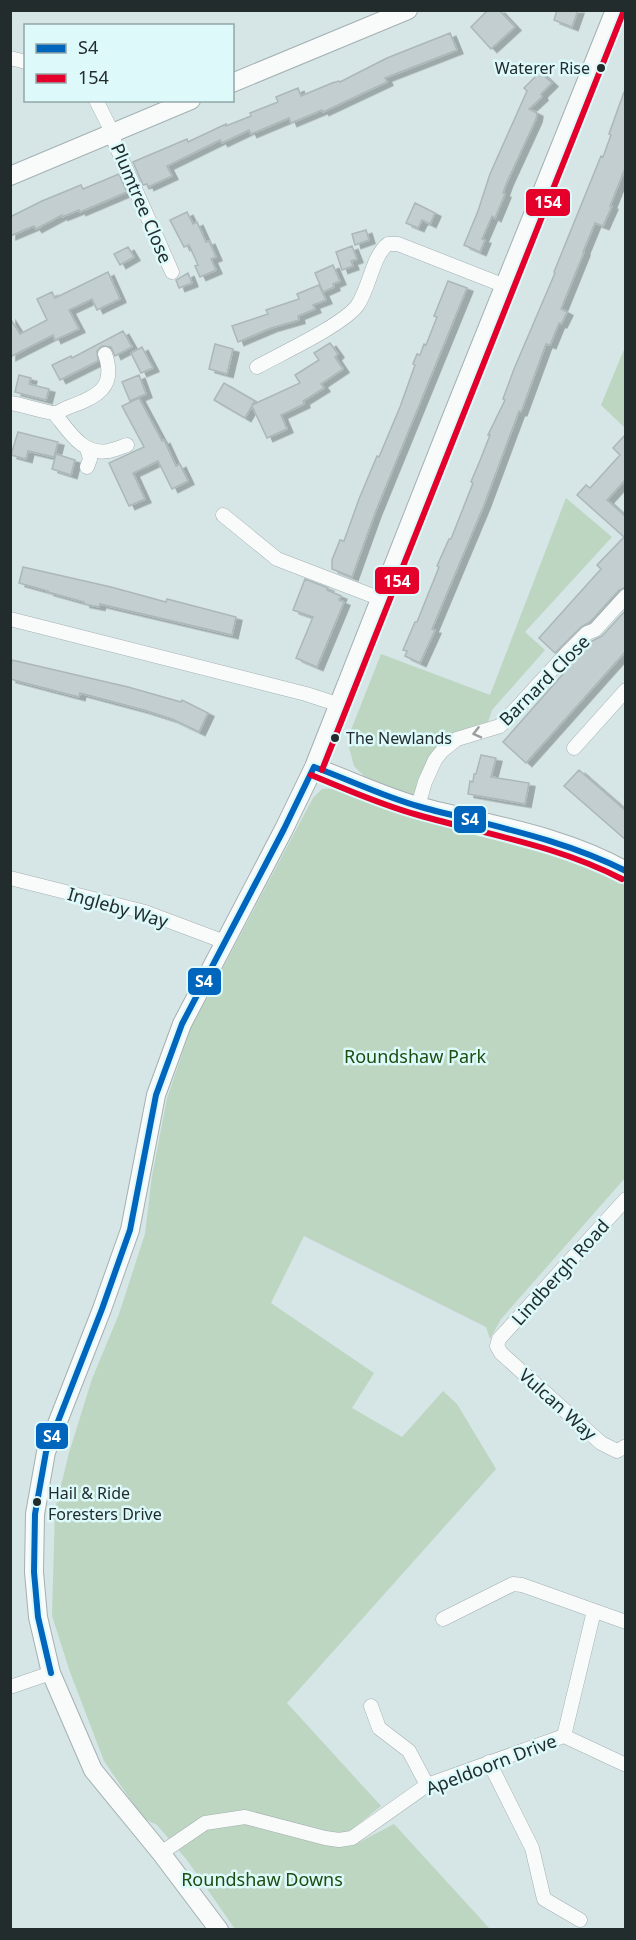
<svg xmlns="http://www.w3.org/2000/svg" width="636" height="1940" font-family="'Noto Sans',sans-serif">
<defs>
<filter id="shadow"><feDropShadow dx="6" dy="3.5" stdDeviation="0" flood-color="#0004"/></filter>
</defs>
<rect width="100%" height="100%" fill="#d6e5e6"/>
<!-- green -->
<path fill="#bdd6c1" d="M 625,347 L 625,428 L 601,405 Z
M 566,498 L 612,537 L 525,632 L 545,650 L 492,710 L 488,722 C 437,734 433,752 413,796 L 365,777 L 354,766 L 349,747 L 351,730 L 381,654 L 490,695 Z
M 339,788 L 400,811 L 522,842 L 592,868 L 625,885 L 625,1178 L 501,1319 L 490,1339 L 486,1327 L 304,1236 L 271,1303 L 374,1373 L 352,1408 L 402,1437 L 443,1391 L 457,1404 L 496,1469 L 287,1703 L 381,1806 L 349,1832 L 327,1832 L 337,1844 L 354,1845 L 394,1824 L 490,1929 L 235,1929 L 187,1860 L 157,1825 L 143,1818 L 104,1761 L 70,1672 L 52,1616 L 55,1510 L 69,1453 L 92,1379 L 119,1314 L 145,1234 L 152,1176 L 167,1098 L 191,1028 L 313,798 L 322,789 Z"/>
<!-- building -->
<path fill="#c3ced0" stroke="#acb7b9" stroke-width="1.5" filter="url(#shadow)" d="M 488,10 L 499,10 L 515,27 L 491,49 L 471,27 Z
M 557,10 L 578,10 L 572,27 L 554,20 Z
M 450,33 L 457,50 L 385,78 L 387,82 L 323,112 L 322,110 L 291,123 L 289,118 L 251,134 L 249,130 L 222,143 L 220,140 L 167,166 L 172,176 L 148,187 L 147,184 L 143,185 L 133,162 L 187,139 L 188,142 L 226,124 L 226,126 L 251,116 L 250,113 L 278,102 L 276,97 L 298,88 L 301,96 L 332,83 L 339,81 L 340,82 L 387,58 Z
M 540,72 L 552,83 L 541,94 L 542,97 L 529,109 L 537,113 L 536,119 L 507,182 L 503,193 L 505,194 L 495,218 L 492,216 L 482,239 L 485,240 L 480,252 L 464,245 L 478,211 L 490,174 L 527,91 L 524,88 Z
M 624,92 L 626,92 L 626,166 L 610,206 L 612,206 L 603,226 L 595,223 L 583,252 L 584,252 L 561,309 L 567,312 L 561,324 L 559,323 L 550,345 L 546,344 L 521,412 L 519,411 L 484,505 L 432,629 L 435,630 L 420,663 L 405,656 L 407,651 L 403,650 L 415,622 L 417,622 L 439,567 L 437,566 L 449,539 L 451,539 L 473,483 L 471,482 L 481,458 L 490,435 L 488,435 L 505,400 L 503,399 L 514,369 L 555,273 L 554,272 L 601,156 L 603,157 L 611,135 L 609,134 Z
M 119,174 L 127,192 L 80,212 L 79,210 L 62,217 L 62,215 L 36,229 L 34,226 L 10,236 L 10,217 L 42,201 L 81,185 L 83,189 Z
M 415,203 L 435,213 L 430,224 L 422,220 L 418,228 L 406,223 Z
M 187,212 L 193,224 L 197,222 L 206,242 L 209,241 L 216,257 L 211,259 L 216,270 L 200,277 L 195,266 L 198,265 L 189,245 L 184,247 L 170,220 Z
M 366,230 L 369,240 L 355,245 L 352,234 Z
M 352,246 L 357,259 L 351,261 L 353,266 L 342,270 L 336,252 Z
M 128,247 L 134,257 L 120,265 L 114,254 Z
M 333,265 L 340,281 L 333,284 L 334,287 L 323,292 L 315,273 Z
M 108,272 L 120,299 L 97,310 L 92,299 L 69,310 L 79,329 L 55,340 L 53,335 L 10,357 L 10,318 L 20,334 L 47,320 L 37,299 L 52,292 L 55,298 Z
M 188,273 L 192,283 L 179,288 L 176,280 Z
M 448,281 L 467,288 L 375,513 L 352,577 L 332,569 L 332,560 L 340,540 L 344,541 L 359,499 L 377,456 L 379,457 L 400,407 L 415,365 L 413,364 L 417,354 L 420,355 L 424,344 L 426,345 L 437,317 L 434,316 Z
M 319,285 L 326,300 L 313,305 L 315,309 L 298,316 L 299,320 L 271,328 L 238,342 L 232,326 L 268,314 L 266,310 L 299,299 L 297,294 Z
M 123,331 L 132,347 L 115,356 L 111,347 L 102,346 L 97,351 L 98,361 L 60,380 L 52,365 L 71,356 L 72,358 Z
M 330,343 L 338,354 L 335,357 L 343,369 L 321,384 L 324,388 L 303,401 L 304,404 L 281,415 L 287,429 L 267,438 L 252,406 L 245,418 L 214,400 L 224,383 L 255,401 L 252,405 L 300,383 L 295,375 L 319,360 L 314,353 Z
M 215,344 L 233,349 L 227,374 L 209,369 Z
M 142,347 L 153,368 L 141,373 L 131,353 Z
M 19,375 L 31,378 L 29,384 L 49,389 L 46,400 L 15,392 Z
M 139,375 L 146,394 L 130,401 L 122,382 Z
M 139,398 L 162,441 L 164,440 L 176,466 L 180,464 L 188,481 L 172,489 L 158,461 L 133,473 L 145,499 L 129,506 L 109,463 L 144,447 L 122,406 Z
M 18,432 L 58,442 L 54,457 L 28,451 L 26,459 L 11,455 Z
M 626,434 L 626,479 L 607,500 L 626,517 L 626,587 L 619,590 L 590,622 L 581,627 L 555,653 L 539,638 L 601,569 L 597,565 L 624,537 L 577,495 L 586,485 L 590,488 L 620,455 L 613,448 Z
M 56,454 L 75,460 L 71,475 L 52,469 Z
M 23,567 L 111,587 L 166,602 L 167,599 L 236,617 L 232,635 L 100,604 L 99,607 L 84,604 L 84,602 L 48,592 L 48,591 L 19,583 Z
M 305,579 L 328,588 L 327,590 L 341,596 L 339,600 L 344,602 L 317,667 L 296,658 L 313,617 L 293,610 Z
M 626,610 L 626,651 L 526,763 L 503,742 L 570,666 L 569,665 L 573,659 L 592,641 L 602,636 Z
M 12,660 L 128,687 L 181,702 L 182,700 L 208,713 L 199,732 L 172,719 L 144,710 L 80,693 L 79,697 L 10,679 Z
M 481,755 L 496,758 L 491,777 L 529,783 L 525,804 L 468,794 L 470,781 L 473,782 L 474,774 L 476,774 Z
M 579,770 L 626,811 L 626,840 L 564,786 Z"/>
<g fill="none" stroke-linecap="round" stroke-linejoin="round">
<!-- street casing -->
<g stroke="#a4b0b1" stroke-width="15">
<path id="street" d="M 10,58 L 26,62
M 96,100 L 109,126 L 116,146 L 172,272
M 257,367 C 282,353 341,326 357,306 C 370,288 372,256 388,244 L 398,244 L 505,286
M 10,403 C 21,404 50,414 56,413 C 60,412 65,408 69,407 C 96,397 117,388 105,354
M 55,414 C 68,430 83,456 108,451 C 114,450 121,447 127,445
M 87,467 L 90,459 L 87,448
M 223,515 L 277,559 L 381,599
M 10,619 L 306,694 L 340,705
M 574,748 L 626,690
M 420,807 L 420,799 L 425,782 L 435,760 L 442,751 L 457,739 L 500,726 L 567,653 L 587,633 L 595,630 L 626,596
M 10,878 L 145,912 L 225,942
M 626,1199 L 499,1339 L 497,1346 L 501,1353 L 601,1443 L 617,1451 L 626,1446
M 443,1619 L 513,1584 L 522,1585 L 626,1622
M 10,1687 L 51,1673
M 371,1706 L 379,1728 L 409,1751 L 427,1785
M 564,1736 L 594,1611
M 489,1762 L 532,1848 L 544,1899 L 580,1920
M 161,1853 L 205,1823 L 245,1817 L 325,1838 L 339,1840 L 352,1838 L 427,1785 L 564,1736 L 626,1765"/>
</g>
<!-- secondary casing -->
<g stroke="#a4b0b1" stroke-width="20">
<path id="secondary" d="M 232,83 L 408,10
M 10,176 L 191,100
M 314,767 C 350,780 384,797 421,807 C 490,825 562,835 626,871
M 219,1930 L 161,1853 L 93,1770 L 51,1673 L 38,1617 L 34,1572 L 35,1514 L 46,1452 L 102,1309 L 130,1230 L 156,1095 L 182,1024 L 284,829 L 314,767 L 453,414 L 615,10"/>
</g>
<!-- street -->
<use href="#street" stroke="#f9fbfb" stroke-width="14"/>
<!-- secondary -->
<use href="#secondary" stroke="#f9fbfb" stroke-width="18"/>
<!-- bus-1 casing -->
<g stroke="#ddf9fa" stroke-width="10">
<path id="bus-1" d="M 314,767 C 350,780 384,797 421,807 C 491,826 560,838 626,871
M 51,1673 L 38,1617 L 34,1572 L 35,1514 L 46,1452 L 102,1309 L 130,1230 L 156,1095 L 182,1024 L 284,829 L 314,767"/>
</g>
<!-- bus-2 casing -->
<g stroke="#ddf9fa" stroke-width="10">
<path id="bus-2" d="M 322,770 L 623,13
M 311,775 C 346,789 381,805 418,815 C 488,835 556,845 622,879"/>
</g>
<!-- bus-1 -->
<use href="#bus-1" stroke="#0065bd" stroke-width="6"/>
<!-- bus-2 -->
<use href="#bus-2" stroke="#e4002b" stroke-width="6"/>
</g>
<!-- one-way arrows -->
<defs><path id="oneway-chevron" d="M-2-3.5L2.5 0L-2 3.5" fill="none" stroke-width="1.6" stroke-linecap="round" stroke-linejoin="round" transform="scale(1.5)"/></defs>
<use stroke="#989e9e" href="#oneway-chevron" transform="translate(477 733) rotate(166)"/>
<!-- markers -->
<g fill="#222c2d" stroke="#ddf9fa" stroke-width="2">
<circle cx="601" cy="68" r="5"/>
<circle cx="335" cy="738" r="5"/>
<circle cx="37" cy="1502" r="5"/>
</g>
<g text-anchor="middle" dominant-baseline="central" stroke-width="5" stroke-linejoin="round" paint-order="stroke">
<!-- bus labels -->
<g font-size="16" fill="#222c2d" stroke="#ddf9fa" text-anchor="start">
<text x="590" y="68" text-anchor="end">Waterer Rise</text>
<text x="346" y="738">The Newlands</text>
<text x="48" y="1493">Hail &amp; Ride<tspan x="48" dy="21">Foresters Drive</tspan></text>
</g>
<!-- street labels -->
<g font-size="18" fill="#222c2d" stroke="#ddf9fa">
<text transform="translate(142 203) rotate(67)">Plumtree Close</text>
<text transform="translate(544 680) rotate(-45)">Barnard Close</text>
<text transform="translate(118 907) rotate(16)">Ingleby Way</text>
<text transform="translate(560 1272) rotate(-48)">Lindbergh Road</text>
<text transform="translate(558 1404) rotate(42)">Vulcan Way</text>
<text transform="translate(491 1764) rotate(-21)">Apeldoorn Drive</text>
</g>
<!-- park labels -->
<g font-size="18" fill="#1b4e10" stroke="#ddf9fa">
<text x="415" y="1056">Roundshaw Park</text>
<text x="262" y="1879">Roundshaw Downs</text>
</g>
</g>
<g stroke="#ddf9fa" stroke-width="2">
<rect x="525" y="188" width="46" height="29" rx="6" fill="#e4002b"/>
<rect x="374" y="566" width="46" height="29" rx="6" fill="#e4002b"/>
<rect x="453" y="805" width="34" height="29" rx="6" fill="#0065bd"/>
<rect x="187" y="967" width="35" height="29" rx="6" fill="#0065bd"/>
<rect x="35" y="1422" width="34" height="28" rx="6" fill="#0065bd"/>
</g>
<g font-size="16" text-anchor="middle" font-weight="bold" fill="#fff">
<text x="548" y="208">154</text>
<text x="397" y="587">154</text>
<text x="470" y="825">S4</text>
<text x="204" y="987">S4</text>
<text x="52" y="1442">S4</text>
</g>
<!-- border -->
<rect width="636" height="1940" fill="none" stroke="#222c2d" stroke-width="24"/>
<!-- legend -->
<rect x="24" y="24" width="210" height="78" fill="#ddf9fa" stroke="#92a7a8" stroke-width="1.5"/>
<rect x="36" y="44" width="30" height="9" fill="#0065bd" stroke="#92a7a8" stroke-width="1.5"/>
<text x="78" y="54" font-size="18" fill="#222c2d">S4</text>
<rect x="36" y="74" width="30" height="9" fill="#e4002b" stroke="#92a7a8" stroke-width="1.5"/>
<text x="78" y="84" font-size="18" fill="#222c2d">154</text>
</svg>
